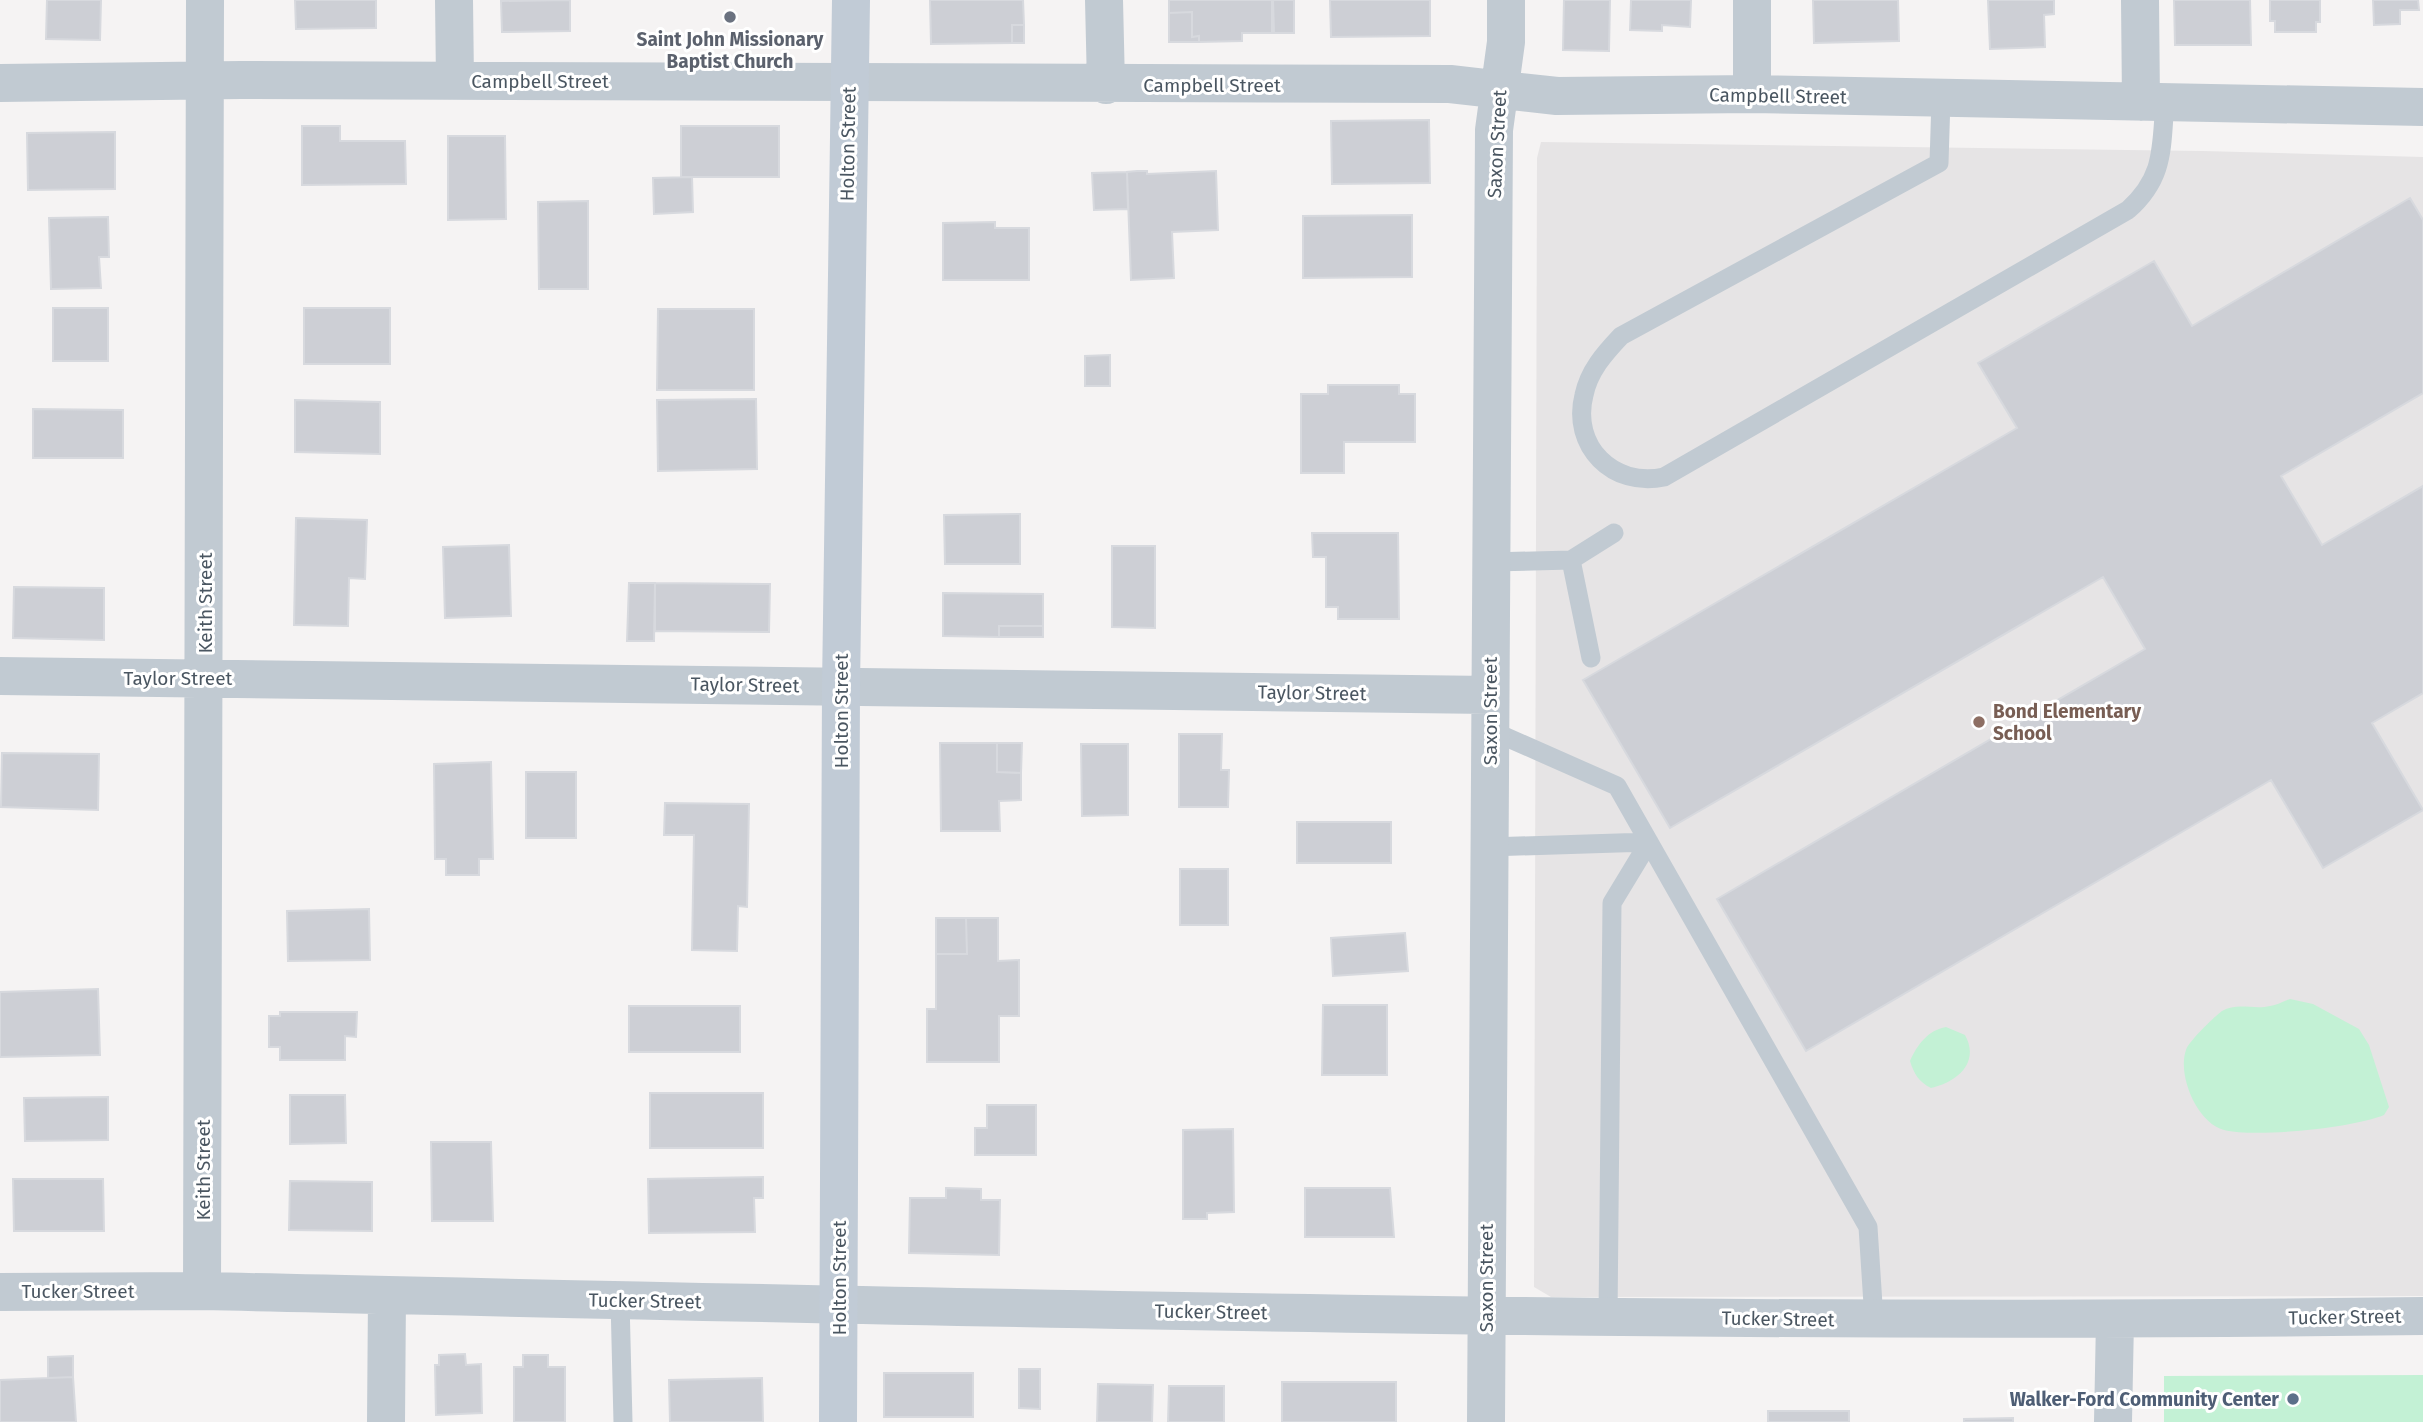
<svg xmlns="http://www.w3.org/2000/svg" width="2423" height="1422" font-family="'Fira Sans',sans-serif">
<rect width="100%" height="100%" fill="#f5f3f3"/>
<!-- education -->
<path fill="#e6e4e5" d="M 1541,142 L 2203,151 L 2423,157 L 2423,1296 L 1551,1297 L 1534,1287 L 1537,158 Z"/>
<!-- green -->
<path fill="#c3f1d5" d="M 2290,999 L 2313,1004 L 2359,1029 L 2369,1045 L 2389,1107 L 2384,1115 C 2353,1128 2256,1138 2224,1130 C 2197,1123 2177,1075 2186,1050 C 2188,1042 2215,1016 2222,1011 C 2237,1002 2254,1010 2270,1006 C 2277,1005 2283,1001 2290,999 Z
M 1946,1027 L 1965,1035 C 1980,1062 1958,1082 1931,1088 C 1919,1082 1914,1074 1910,1061 C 1917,1045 1928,1030 1946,1027 Z
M 2423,1375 L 2423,1422 L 2164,1422 L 2164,1376 Z"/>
<!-- building -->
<path fill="#cdcfd5" stroke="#d7d9de" stroke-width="2" d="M 47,0 L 101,0 L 100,40 L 46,39 Z
M 295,0 L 376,0 L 376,28 L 296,29 Z
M 570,0 L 570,31 L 502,32 L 501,1 Z
M 930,0 L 1023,0 L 1024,25 L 1012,25 L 1012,43 L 931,44 Z
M 1169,0 L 1272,0 L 1272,33 L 1242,33 L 1242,41 L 1199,42 L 1199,36 L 1192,37 L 1192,12 L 1169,13 Z
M 1273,0 L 1294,0 L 1294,33 L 1274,33 Z
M 1330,0 L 1430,0 L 1430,36 L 1331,37 Z
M 1564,0 L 1610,0 L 1609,51 L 1563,50 Z
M 1631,0 L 1691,0 L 1690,27 L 1662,25 L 1662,31 L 1630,30 Z
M 1813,0 L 1898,0 L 1899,41 L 1814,43 Z
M 1988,0 L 2054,0 L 2054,14 L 2044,15 L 2045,47 L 1990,49 Z
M 2174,0 L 2250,0 L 2251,45 L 2175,45 Z
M 2270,0 L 2320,0 L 2320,22 L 2316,22 L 2316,32 L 2275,32 L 2275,21 L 2270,21 Z
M 2373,0 L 2418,0 L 2419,10 L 2400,10 L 2400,24 L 2374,25 Z
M 1192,12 L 1192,37 L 1199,36 L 1199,42 L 1169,42 L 1169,13 Z
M 1012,25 L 1024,25 L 1024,43 L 1012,43 Z
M 1429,120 L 1430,183 L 1332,184 L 1331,121 Z
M 302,126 L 340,126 L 340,141 L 405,141 L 406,184 L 302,185 Z
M 681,126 L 779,126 L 779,177 L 681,177 Z
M 115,132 L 115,189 L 28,190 L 27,133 Z
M 448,136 L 505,136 L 506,219 L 448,220 Z
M 1137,171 L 1147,171 L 1147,174 L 1216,171 L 1218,230 L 1172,232 L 1174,278 L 1131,280 L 1127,172 Z
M 1127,172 L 1128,209 L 1094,210 L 1092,173 Z
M 692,177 L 693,212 L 654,214 L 653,178 Z
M 2410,198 L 2423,220 L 2423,393 L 2281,476 L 2322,545 L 2423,486 L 2423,693 L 2372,723 L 2423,810 L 2323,868 L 2271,780 L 1806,1051 L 1717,899 L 2145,649 L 2103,577 L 1670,828 L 1583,680 L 2017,428 L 1978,363 L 2154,261 L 2192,326 Z
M 588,201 L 588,289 L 539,289 L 538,202 Z
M 1412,215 L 1412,277 L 1303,278 L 1303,216 Z
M 108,217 L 109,257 L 99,257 L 101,288 L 51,289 L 49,218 Z
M 995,222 L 995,228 L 1029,228 L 1029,280 L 943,280 L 943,223 Z
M 53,308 L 108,308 L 108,361 L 53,361 Z
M 304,308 L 390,308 L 390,364 L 304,364 Z
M 658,309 L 754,309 L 754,390 L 657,390 Z
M 1110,355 L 1110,386 L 1085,386 L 1085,356 Z
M 1328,385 L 1399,385 L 1399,394 L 1415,394 L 1415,442 L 1344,442 L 1344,473 L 1301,473 L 1301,394 L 1328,394 Z
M 756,399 L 757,469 L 658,471 L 657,400 Z
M 295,400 L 380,402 L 380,454 L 295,452 Z
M 33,409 L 123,410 L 123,458 L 33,458 Z
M 1020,514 L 1020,564 L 945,564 L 944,515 Z
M 296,518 L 367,520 L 365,579 L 349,578 L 348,626 L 294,625 Z
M 1312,533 L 1398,533 L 1399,619 L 1338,619 L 1338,607 L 1326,607 L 1326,557 L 1313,557 Z
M 509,545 L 511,616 L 445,618 L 443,547 Z
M 1112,546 L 1155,546 L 1155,628 L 1112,627 Z
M 629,583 L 655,583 L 654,641 L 627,641 Z
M 655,583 L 770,584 L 769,632 L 655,631 Z
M 14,587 L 104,588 L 104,640 L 13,638 Z
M 943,593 L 1043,594 L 1043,626 L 999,626 L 999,637 L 943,636 Z
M 999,626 L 1043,626 L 1043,637 L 999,637 Z
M 1179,734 L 1222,734 L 1221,770 L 1229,770 L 1228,807 L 1179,807 Z
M 940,743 L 997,743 L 997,772 L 1021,773 L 1021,800 L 999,801 L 1000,831 L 941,831 Z
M 997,743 L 1022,743 L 1021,773 L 997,772 Z
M 1081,744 L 1128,744 L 1128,815 L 1082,816 Z
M 2,753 L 99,754 L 98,810 L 1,807 Z
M 491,762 L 493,859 L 479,859 L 479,875 L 446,875 L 446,859 L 435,859 L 434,764 Z
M 526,772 L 576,772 L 576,838 L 526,838 Z
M 665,803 L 749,804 L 747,907 L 738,906 L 737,951 L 692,950 L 694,835 L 664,835 Z
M 1297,822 L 1391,822 L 1391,863 L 1297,863 Z
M 1180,869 L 1228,869 L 1228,925 L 1180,925 Z
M 369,909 L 370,960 L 288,961 L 287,911 Z
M 936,918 L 966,918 L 967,954 L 936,954 Z
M 966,918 L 998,918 L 998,961 L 1019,960 L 1019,1016 L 999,1016 L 999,1062 L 927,1062 L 927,1009 L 936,1009 L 936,954 L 967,954 Z
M 1405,933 L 1408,971 L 1333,976 L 1331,938 Z
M 98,989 L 100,1055 L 0,1057 L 0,992 Z
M 1323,1005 L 1387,1005 L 1387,1075 L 1322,1075 Z
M 629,1006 L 740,1006 L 740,1052 L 629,1052 Z
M 280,1012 L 357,1012 L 356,1037 L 345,1036 L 345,1060 L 280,1060 L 280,1047 L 269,1047 L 269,1016 L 280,1016 Z
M 650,1093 L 763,1093 L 763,1148 L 650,1148 Z
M 290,1095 L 345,1095 L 346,1143 L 290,1144 Z
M 108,1097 L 108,1140 L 25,1141 L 24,1098 Z
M 987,1105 L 1036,1105 L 1036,1155 L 975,1155 L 975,1128 L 987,1128 Z
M 1233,1129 L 1234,1212 L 1207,1213 L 1207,1219 L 1183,1219 L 1183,1130 Z
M 431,1142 L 491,1142 L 493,1221 L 432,1221 Z
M 763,1177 L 763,1198 L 754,1198 L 755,1232 L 649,1233 L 648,1179 Z
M 13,1179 L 103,1179 L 104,1231 L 14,1231 Z
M 290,1181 L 372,1182 L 372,1231 L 289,1230 Z
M 946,1188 L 981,1189 L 981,1200 L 1000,1200 L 999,1255 L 909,1253 L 910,1198 L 946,1198 Z
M 1305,1188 L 1390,1188 L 1394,1237 L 1305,1237 Z
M 465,1354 L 466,1365 L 481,1364 L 482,1413 L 436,1415 L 435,1365 L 439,1365 L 439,1355 Z
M 523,1355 L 548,1355 L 548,1367 L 565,1367 L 565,1422 L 514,1422 L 514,1367 L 523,1367 Z
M 73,1356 L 73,1377 L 48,1378 L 48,1357 Z
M 1019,1369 L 1040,1369 L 1040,1409 L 1019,1408 Z
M 884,1373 L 973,1373 L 973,1417 L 884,1417 Z
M 73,1377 L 76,1422 L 0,1422 L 0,1380 Z
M 762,1378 L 763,1422 L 670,1422 L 669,1380 Z
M 1282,1382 L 1396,1382 L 1396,1422 L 1282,1422 Z
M 1098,1384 L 1153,1385 L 1152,1422 L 1097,1422 Z
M 1169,1386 L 1224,1386 L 1224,1422 L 1168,1422 Z
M 1768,1411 L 1849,1411 L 1849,1422 L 1768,1422 Z
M 2013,1418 L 2013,1422 L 1964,1422 L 1964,1419 Z"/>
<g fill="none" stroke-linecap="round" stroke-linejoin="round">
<!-- lane -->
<path stroke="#c1cad2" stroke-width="19" d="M 1941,99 L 1939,163 L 1621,336 C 1604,354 1589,371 1584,395 C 1571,446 1613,488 1664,477 L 2128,210 C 2165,177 2161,148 2165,102
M 1491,562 L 1571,560
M 1591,658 L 1571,560 L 1614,533
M 1490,730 L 1617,786 L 1868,1227 L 1874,1320
M 1489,847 L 1649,842
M 620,1300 L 623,1422
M 1608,1318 L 1612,903 L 1649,842"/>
<!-- street -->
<path stroke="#c1cad2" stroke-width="38" d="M 454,0 L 455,80
M 1104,0 L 1106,85
M 1752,0 L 1752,94
M 2140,0 L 2141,102
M 0,83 L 241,80 L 1450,84 L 1557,96 L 1752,94 L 2423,107
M 0,676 L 1490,695
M 202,1291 L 205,0
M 0,1292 L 202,1291 C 943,1307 1683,1326 2423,1316
M 386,1422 L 387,1295
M 1486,1422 L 1494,130 L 1506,42 L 1506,0
M 2113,1422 L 2115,1320"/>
<!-- secondary -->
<path stroke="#c1cbd6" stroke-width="38" d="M 838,1422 L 841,687 L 851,0"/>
</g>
<!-- markers -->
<circle fill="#6b7280" stroke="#fff" stroke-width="2.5" cx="730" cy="17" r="7"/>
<circle fill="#8d6e63" stroke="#fff" stroke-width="2.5" cx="1979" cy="722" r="7"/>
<circle fill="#5c6f8a" stroke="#fff" stroke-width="2.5" cx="2293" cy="1399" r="7"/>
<g text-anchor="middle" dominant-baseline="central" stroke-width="6" stroke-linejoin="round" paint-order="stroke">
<!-- worship labels -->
<g font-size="19" font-weight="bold" fill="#5b616d" stroke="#fff">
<text x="730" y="39">Saint John Missionary<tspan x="730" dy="22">Baptist Church</tspan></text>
</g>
<!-- street labels -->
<g font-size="19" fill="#4a5661" stroke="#fff">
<text x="540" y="81">Campbell Street</text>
<text x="1212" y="85">Campbell Street</text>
<text transform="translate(1778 96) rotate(1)">Campbell Street</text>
<text transform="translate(848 144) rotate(-89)">Holton Street</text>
<text transform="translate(1497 144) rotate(-87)">Saxon Street</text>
<text transform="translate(205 603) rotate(-90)">Keith Street</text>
<text x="178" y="678">Taylor Street</text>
<text transform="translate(745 685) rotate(1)">Taylor Street</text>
<text transform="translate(1312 693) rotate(1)">Taylor Street</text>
<text transform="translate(841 711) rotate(-90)">Holton Street</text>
<text transform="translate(1490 711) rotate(-90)">Saxon Street</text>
<text transform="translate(203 1170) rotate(-90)">Keith Street</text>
<text transform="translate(839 1278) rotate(-90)">Holton Street</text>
<text transform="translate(1486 1278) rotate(-90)">Saxon Street</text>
<text x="78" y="1291">Tucker Street</text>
<text transform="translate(645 1301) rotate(1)">Tucker Street</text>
<text transform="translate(1211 1312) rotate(1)">Tucker Street</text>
<text transform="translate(2345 1317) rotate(-1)">Tucker Street</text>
<text transform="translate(1778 1319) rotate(1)">Tucker Street</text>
</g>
<!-- education labels -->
<g font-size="19" font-weight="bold" fill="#785e54" stroke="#fff" text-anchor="start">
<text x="1993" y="711">Bond Elementary<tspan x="1993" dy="22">School</tspan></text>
</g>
<!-- service labels -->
<g font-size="19" font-weight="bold" fill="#4e5e75" stroke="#fff" text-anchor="end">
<text x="2279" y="1399">Walker-Ford Community Center</text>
</g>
</g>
</svg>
